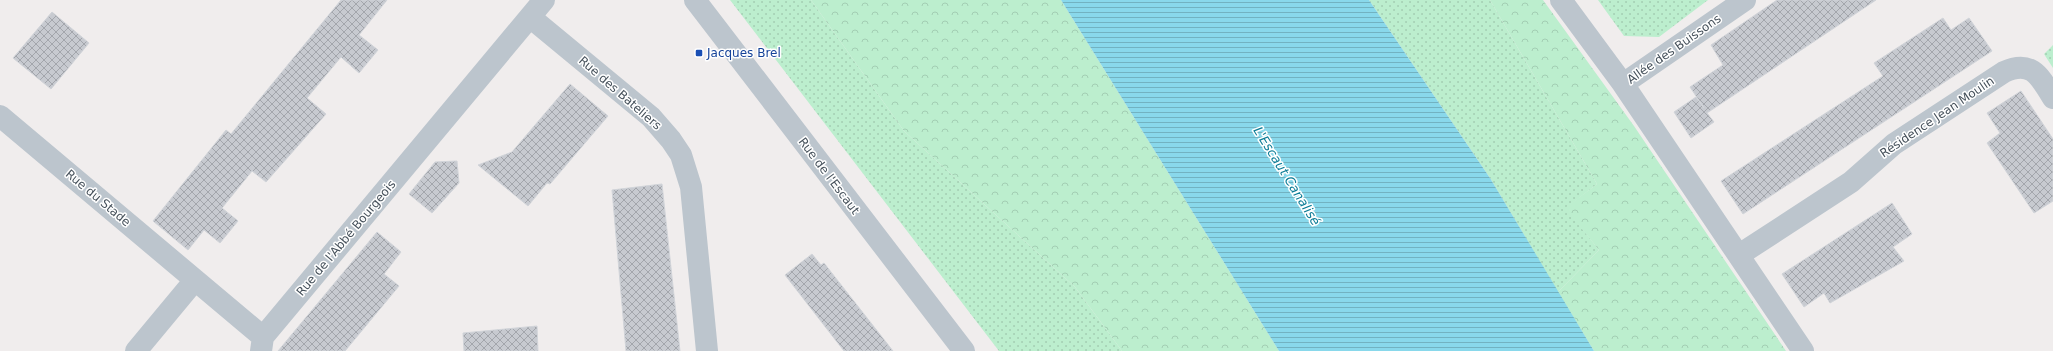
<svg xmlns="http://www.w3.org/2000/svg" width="2053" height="351" font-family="'DejaVu Sans',sans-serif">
<defs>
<pattern id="grass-dots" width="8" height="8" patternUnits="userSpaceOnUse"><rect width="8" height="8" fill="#bceece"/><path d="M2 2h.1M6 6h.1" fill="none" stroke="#a3ceb3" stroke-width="1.8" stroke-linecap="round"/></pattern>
<pattern id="forest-crowns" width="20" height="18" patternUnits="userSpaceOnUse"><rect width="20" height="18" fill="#bceece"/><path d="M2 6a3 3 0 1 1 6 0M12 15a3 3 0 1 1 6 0" fill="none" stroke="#a3ceb3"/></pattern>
<pattern id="water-rules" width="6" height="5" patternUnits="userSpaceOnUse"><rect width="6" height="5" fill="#89d8eb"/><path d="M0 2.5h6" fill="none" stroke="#72b2c1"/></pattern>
<pattern id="building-cross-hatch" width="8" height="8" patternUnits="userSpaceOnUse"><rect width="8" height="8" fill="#c7cad0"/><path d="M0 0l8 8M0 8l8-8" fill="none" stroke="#a3a6ac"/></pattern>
</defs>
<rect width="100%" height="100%" fill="#f0eded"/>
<!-- grass -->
<path fill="url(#grass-dots)" d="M 730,0 L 811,0 L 904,131 L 1075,287 L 1122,351 L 999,351 Z
M 1369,0 L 1490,0 L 1597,184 L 1566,208 L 1599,250 L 1558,292 L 1490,178 Z
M 1598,0 L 1708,0 L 1659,37 L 1624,36 Z
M 2053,45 L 2053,68 L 2044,54 Z"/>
<!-- forest -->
<path fill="url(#forest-crowns)" d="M 811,0 L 1061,0 L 1279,351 L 1122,351 L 1075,287 L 904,131 Z
M 1490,0 L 1543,0 L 1634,126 L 1786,351 L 1594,351 L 1558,292 L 1599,250 L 1565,208 L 1597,184 Z"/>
<!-- water -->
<path fill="url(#water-rules)" d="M 1061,0 L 1369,0 L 1490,178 L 1594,351 L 1279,351 Z"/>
<!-- building -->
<path fill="url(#building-cross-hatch)" stroke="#d1d4d9" d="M 341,0 L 387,0 L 359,35 L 378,50 L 359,73 L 341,57 L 307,98 L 326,114 L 266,182 L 252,171 L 222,208 L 238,221 L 220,243 L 204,230 L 188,250 L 153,221 L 226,130 L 231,134 Z
M 1777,0 L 1876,0 L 1707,113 L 1714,122 L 1691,138 L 1674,112 L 1696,97 L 1704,108 L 1690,87 L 1723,65 L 1711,45 Z
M 52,12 L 89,43 L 51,89 L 13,58 Z
M 1943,18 L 1951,30 L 1969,18 L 1992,51 L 1743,214 L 1721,181 L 1883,76 L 1874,63 Z
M 570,84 L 608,116 L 550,184 L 547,183 L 528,206 L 478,165 L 512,152 Z
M 2021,91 L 2053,139 L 2053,201 L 2034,213 L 1987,143 L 2000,133 L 1987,113 Z
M 457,161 L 459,183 L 432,213 L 409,194 L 435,162 Z
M 662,184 L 680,351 L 626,351 L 612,190 Z
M 1892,203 L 1912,234 L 1893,247 L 1904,261 L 1830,303 L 1824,293 L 1804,307 L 1782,274 Z
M 377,232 L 401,252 L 384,274 L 399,286 L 345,351 L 278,351 Z
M 812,254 L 821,265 L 824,263 L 893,351 L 844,351 L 785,275 Z
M 537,326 L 538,351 L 464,351 L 463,333 Z"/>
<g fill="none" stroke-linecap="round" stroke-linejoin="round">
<!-- minor -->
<path stroke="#bcc5cd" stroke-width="22" d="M 695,0 L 964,351
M 1561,0 L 1623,84 L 1803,351
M 530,17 L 651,117 L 671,140 L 681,155 L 691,187 L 707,351
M 1623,84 L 1745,0
M 0,116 L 263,337
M 1739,255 L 1851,182 L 1894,144 L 2004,72 C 2032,59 2040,77 2053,98
M 136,351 L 195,280
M 261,351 L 263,337 L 544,0"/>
</g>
<!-- markers -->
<rect fill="#1a4fb4" stroke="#fff" stroke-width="1.5" x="695" y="49" width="8" height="8" rx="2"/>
<g text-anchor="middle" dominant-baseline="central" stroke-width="3" stroke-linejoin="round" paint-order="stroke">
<!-- street labels -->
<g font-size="12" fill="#46515b" stroke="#fff">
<text transform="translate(1674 49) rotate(-35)">Allée des Buissons</text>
<text transform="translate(620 93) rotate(41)">Rue des Bateliers</text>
<text transform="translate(1937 117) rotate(-34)">Résidence Jean Moulin</text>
<text transform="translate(829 176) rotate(53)">Rue de l'Escaut</text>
<text transform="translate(98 198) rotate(40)">Rue du Stade</text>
<text transform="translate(346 238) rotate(-50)">Rue de l'Abbé Bourgeois</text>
</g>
<!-- transit labels -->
<g font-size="12" fill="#164399" stroke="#fff" text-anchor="start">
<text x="707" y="53">Jacques Brel</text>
</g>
<!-- water labels -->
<g font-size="13" font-style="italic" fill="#0d7d97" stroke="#fff">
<text transform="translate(1287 176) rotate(58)">L'Escaut Canalisé</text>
</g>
</g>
</svg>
